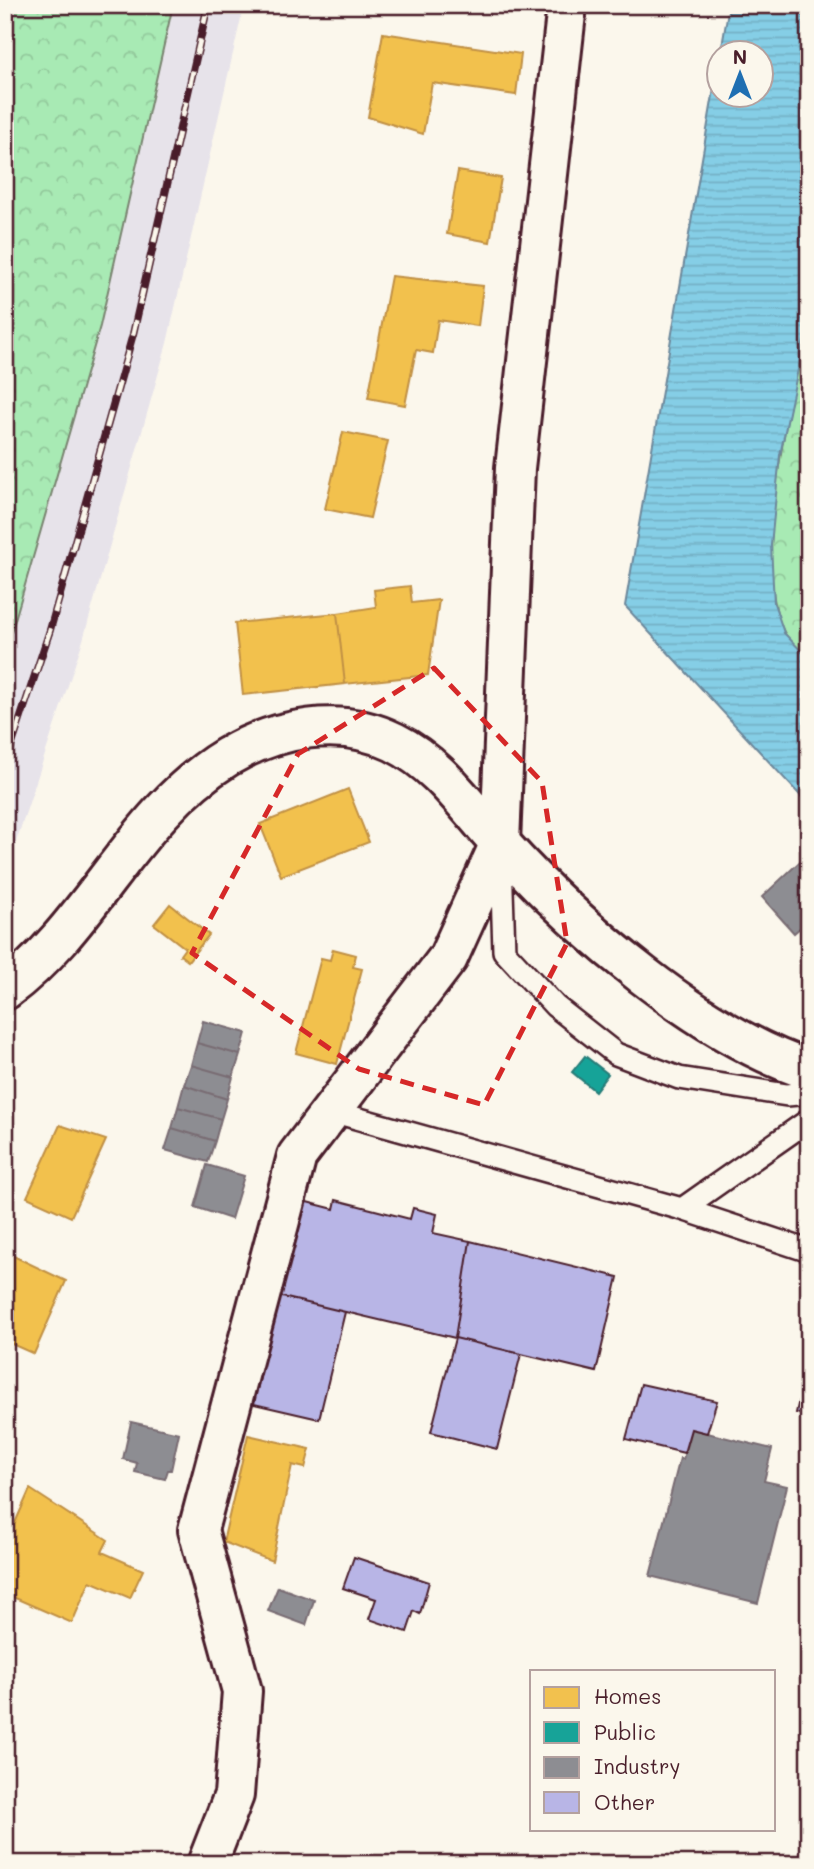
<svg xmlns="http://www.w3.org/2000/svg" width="814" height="1869" font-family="Mali,sans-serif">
<defs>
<pattern id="forest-crowns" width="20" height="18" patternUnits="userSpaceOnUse" patternTransform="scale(1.75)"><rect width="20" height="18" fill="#a8eab4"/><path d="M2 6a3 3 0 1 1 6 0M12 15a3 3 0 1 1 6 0" fill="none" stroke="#92c89b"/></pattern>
<pattern id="water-rules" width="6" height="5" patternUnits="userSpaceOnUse" patternTransform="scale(1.75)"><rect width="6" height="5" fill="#85cee6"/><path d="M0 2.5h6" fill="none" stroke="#74b0c5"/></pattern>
</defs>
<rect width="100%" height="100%" fill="#fbf7ec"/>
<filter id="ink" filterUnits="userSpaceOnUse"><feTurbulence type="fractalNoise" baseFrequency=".0143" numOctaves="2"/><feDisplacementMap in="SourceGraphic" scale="14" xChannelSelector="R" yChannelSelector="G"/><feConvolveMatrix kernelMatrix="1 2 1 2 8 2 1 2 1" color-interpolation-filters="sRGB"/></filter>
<g filter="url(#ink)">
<!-- built -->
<path fill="#e7e3ea" d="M 173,5 L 244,5 L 167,343 L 83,640 L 5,875 L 5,654 L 100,326 Z"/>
<!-- forest -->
<path fill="url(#forest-crowns)" stroke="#798470" stroke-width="2" d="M 5,5 L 173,5 L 100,326 L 5,654 Z
M 809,317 L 809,659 C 801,651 789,642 784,632 C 750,563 792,392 809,317 Z"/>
<!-- water -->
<path fill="url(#water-rules)" stroke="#6d889b" stroke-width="2" d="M 729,5 L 809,5 L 809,317 L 780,455 L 771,545 L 774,603 L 784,633 L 809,659 L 809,805 L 625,606 L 719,60 L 720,94 L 762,94 L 762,52 L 721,52 Z"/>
<!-- homes -->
<path fill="#f2c14e" stroke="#c09044" stroke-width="2" d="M 383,33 L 521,54 L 516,95 L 432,83 L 423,134 L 368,117 Z
M 458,171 L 501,178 L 490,242 L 447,234 Z
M 391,276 L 483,286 L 478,326 L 438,320 L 433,353 L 416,350 L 405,405 L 368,398 Z
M 343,432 L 388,441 L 370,518 L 325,509 Z
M 410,586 L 412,603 L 439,600 L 428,675 L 345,684 L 337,613 L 376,607 L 374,590 Z
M 337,613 L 345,684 L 243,695 L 235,623 Z
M 348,789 L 369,842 L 281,876 L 260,824 Z
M 170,904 L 209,935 L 188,961 L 180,955 L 185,948 L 154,924 Z
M 333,949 L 356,955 L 353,967 L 362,969 L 337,1064 L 296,1053 L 321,958 L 330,960 Z
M 60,1125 L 106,1140 L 71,1217 L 27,1197 Z
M 5,1252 L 66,1281 L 34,1354 L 5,1341 Z
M 248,1435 L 310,1449 L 305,1468 L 292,1465 L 272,1561 L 223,1542 Z
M 30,1489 L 108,1540 L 102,1552 L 143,1570 L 130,1598 L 90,1581 L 72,1623 L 6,1594 L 8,1591 L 5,1590 L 5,1521 L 15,1523 Z"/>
<!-- public -->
<path fill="#17a398" stroke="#267b77" stroke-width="2" d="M 585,1056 L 608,1074 L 595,1091 L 572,1072 Z"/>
<!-- industry -->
<path fill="#8d8d92" stroke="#796c73" stroke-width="2" d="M 809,853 L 809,920 L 794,933 L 762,897 Z
M 203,1021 L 246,1033 L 240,1055 L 197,1043 Z
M 197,1043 L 240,1055 L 233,1077 L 191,1065 Z
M 191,1065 L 233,1077 L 227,1099 L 184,1085 Z
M 184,1085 L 227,1099 L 221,1119 L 178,1107 Z
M 178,1107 L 221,1119 L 215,1141 L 172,1128 Z
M 172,1128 L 215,1141 L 208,1162 L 165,1150 Z
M 207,1165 L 244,1176 L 231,1219 L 195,1207 Z
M 131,1422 L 179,1433 L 171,1470 L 168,1470 L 165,1479 L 135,1472 L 137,1463 L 123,1459 Z
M 691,1429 L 772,1449 L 764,1481 L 787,1486 L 758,1603 L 650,1576 L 680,1458 L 683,1459 Z
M 278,1587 L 314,1600 L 306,1625 L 268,1611 Z"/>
<!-- building -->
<path fill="#b8b5e6" stroke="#4a1f2b" stroke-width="2" d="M 299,1200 L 334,1209 L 336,1200 L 410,1219 L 413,1208 L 437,1214 L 433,1233 L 470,1241 L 455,1338 L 278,1296 Z
M 470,1241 L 618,1277 L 596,1372 L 455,1338 Z
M 278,1296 L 345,1312 L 319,1419 L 254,1404 Z
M 455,1338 L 521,1354 L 497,1449 L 431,1432 Z
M 809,1355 L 809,1416 L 796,1413 Z
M 641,1384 L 717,1401 L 707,1433 L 691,1429 L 684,1453 L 626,1439 Z
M 354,1557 L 429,1582 L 420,1614 L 414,1611 L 407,1632 L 369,1619 L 376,1599 L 343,1588 Z"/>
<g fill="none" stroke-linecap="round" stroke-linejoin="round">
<!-- service casing -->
<g stroke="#4a1f2b" stroke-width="26">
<path id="service" d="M 501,859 L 504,951 L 555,1006 L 616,1054 L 679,1078 L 787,1095 L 809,1093
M 331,1111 L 682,1209 L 809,1120
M 682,1209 L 809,1251"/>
</g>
<!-- minor casing -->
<g stroke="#4a1f2b" stroke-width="44">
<path id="minor" d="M 207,1864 L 234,1795 L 242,1691 L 198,1530 L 297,1156 L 448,958 L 500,843 L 515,468 L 567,5"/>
</g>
<!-- tertiary casing -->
<g stroke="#4a1f2b" stroke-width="44">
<path id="tertiary" d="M 5,990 C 92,926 133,814 227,757 C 276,728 341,715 394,742 C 440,765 466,806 500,843 C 576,927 701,1035 809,1070"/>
</g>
<!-- service -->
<use href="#service" stroke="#fbf7ec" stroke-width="21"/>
<!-- minor -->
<use href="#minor" stroke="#fbf7ec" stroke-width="38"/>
<!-- tertiary -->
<use href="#tertiary" stroke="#fbf7ec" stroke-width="38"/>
<!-- rail casing -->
<g stroke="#4a1f2b" stroke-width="8">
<path id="rail" d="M 5,765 L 50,630 L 133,334 L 208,5"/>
</g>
<!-- rail -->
<use href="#rail" stroke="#fbf7ec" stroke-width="5" stroke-dasharray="16" stroke-linecap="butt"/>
</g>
</g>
<!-- marked area -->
<path fill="none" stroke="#d62828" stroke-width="5" stroke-dasharray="14 9" stroke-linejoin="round" d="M 434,668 L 542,782 L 567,943 L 484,1105 L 359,1069 L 192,953 L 298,754 Z"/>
<!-- margin -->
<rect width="814" height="1869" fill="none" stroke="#fbf7ec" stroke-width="28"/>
<rect x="14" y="14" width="786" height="1841" fill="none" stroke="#4a1f2b" stroke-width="2.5" filter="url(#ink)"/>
<!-- legend -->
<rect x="530" y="1670" width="245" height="161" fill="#fbf7ec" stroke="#b4a19f" stroke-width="2"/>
<rect x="544" y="1687" width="35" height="21" fill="#f2c14e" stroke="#b4a19f" stroke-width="2"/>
<text x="594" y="1704" font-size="21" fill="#4a1f2b">Homes</text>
<rect x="544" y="1722" width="35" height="21" fill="#17a398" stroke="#b4a19f" stroke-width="2"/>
<text x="594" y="1740" font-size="21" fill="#4a1f2b">Public</text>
<rect x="544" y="1757" width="35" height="21" fill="#8d8d92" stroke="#b4a19f" stroke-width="2"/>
<text x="594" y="1774" font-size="21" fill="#4a1f2b">Industry</text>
<rect x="544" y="1792" width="35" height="21" fill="#b8b5e6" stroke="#b4a19f" stroke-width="2"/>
<text x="594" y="1810" font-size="21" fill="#4a1f2b">Other</text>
<!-- north arrow -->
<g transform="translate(740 74)"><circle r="33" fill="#fbf7ec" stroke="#b4a19f" stroke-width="2"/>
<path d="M0-5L12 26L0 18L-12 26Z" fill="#1f6fb2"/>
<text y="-10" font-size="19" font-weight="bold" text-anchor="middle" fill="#4a1f2b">N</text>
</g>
</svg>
